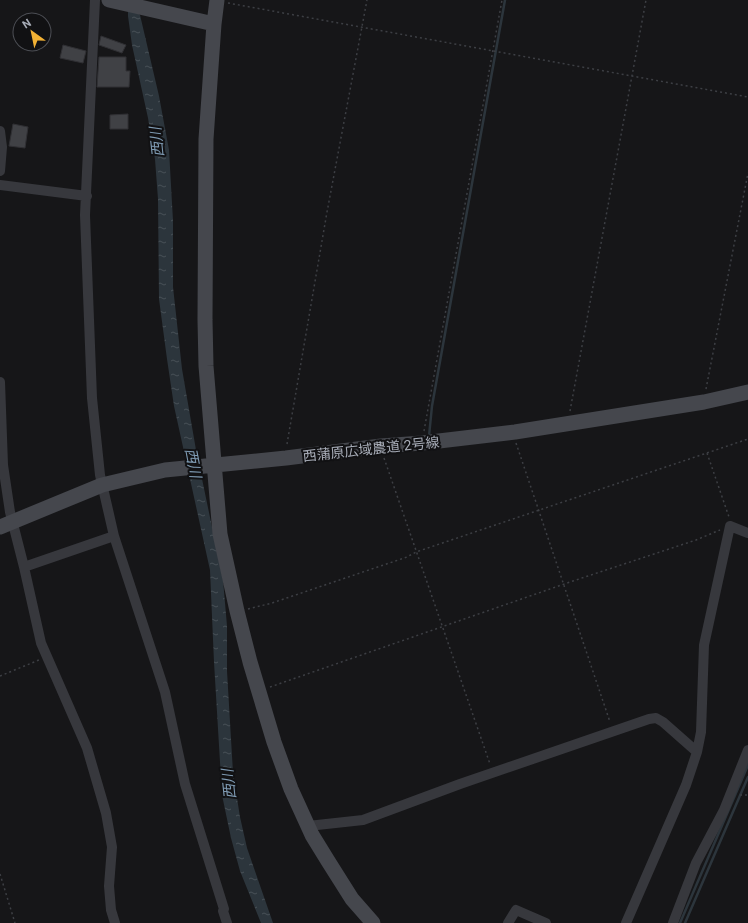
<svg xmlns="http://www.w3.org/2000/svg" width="748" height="923" font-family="Roboto,'Noto Sans JP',sans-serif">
<defs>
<pattern id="water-ripples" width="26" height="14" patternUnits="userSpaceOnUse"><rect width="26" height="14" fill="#2c353c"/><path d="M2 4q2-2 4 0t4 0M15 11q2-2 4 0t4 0" fill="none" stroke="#485056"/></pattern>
</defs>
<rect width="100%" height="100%" fill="#161618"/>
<!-- water -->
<path fill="url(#water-ripples)" d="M 128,0 L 140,15 L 159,96 L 169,150 L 173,221 L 173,287 L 182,369 L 196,450 L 223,580 L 227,626 L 227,671 L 233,773 L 240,817 L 247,848 L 273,923 L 261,923 L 240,871 L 231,838 L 222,795 L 214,662 L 210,570 L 174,406 L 167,359 L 159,299 L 158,199 L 155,159 L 148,118 L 132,45 L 128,16 Z"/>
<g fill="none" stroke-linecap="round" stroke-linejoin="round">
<!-- stream -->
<path stroke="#2c353c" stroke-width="2.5" d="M 429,436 L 432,406 L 505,0
M 680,923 L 748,765
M 685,923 L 748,777"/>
</g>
<!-- building -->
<path fill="#404145" stroke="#303034" d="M 101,36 L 126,45 L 122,53 L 99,45 Z
M 63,45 L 86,51 L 83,63 L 60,58 Z
M 99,57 L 126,57 L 126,71 L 130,71 L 129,87 L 97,87 Z
M 128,114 L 128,129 L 110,129 L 110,115 Z
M 13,124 L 28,127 L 25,148 L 9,146 Z"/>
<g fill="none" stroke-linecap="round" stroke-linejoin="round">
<!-- path -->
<path stroke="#3d3f44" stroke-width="1.5" stroke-dasharray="2 3" stroke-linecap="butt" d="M 228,3 L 748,97
M 706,389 L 748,173
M 570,411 L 646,0
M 424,431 L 502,0
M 516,443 L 610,722
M 287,444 L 327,212 L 367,0
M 707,453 L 729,517
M 384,458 L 490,764
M 248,609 L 272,603 L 407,557 L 416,552 L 748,439
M 0,676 L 39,660
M 270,687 L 570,582 L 696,540 L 720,530
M 740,795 L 748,795
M 0,874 L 15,923"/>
<!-- street -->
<path stroke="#37383d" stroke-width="10" d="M 95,0 L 85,215 L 92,398 L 100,475 L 114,536 L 165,692 L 185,784 L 224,909 L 223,911 L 227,923
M 0,131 L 2,147 L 0,171
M 0,185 L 87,196
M 0,382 L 3,465 L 10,512 L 24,567 L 41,643 L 87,748 L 106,813 L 112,847 L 109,886 L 111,910 L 115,923
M 24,567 L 114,536
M 308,826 L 363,820 L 460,784 L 649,719 L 656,718 L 663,722 L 697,752
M 508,923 L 516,910 L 546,923
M 626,923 L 686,785 L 697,752 L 701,732 L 704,645 L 730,526 L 748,533
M 673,923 L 696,863 L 724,810 L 748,750"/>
<!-- secondary -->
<path stroke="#45474d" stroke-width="15" d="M 109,0 L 214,24
M 217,0 L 214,24 L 206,139 L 205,320 L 206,366 L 220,534 L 237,611 L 250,662 L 274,742 L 291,789 L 312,835 L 328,861 L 352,899 L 373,923
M 0,527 L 102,485 L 165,470 L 286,458 L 381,446 L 422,443 L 515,432 L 704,402 L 748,392"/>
</g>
<g text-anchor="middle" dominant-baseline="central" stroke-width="4" stroke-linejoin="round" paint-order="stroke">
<!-- street labels -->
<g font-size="14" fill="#a8adb8" stroke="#111113">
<text transform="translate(371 449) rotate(-6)">西蒲原広域農道 2号線</text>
</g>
<!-- water labels -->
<g font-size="15" font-style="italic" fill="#7f9bb3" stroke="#111113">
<text transform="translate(157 142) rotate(-96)">西川</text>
<text transform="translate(193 463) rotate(79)">西川</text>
<text transform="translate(229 784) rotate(-96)">西川</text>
</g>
</g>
<!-- north arrow -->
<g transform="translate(32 32) rotate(327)"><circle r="19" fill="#111113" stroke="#4d4f55"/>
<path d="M0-3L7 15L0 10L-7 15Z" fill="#f2b134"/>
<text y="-6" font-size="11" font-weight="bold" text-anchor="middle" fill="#a8adb8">N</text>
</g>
</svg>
